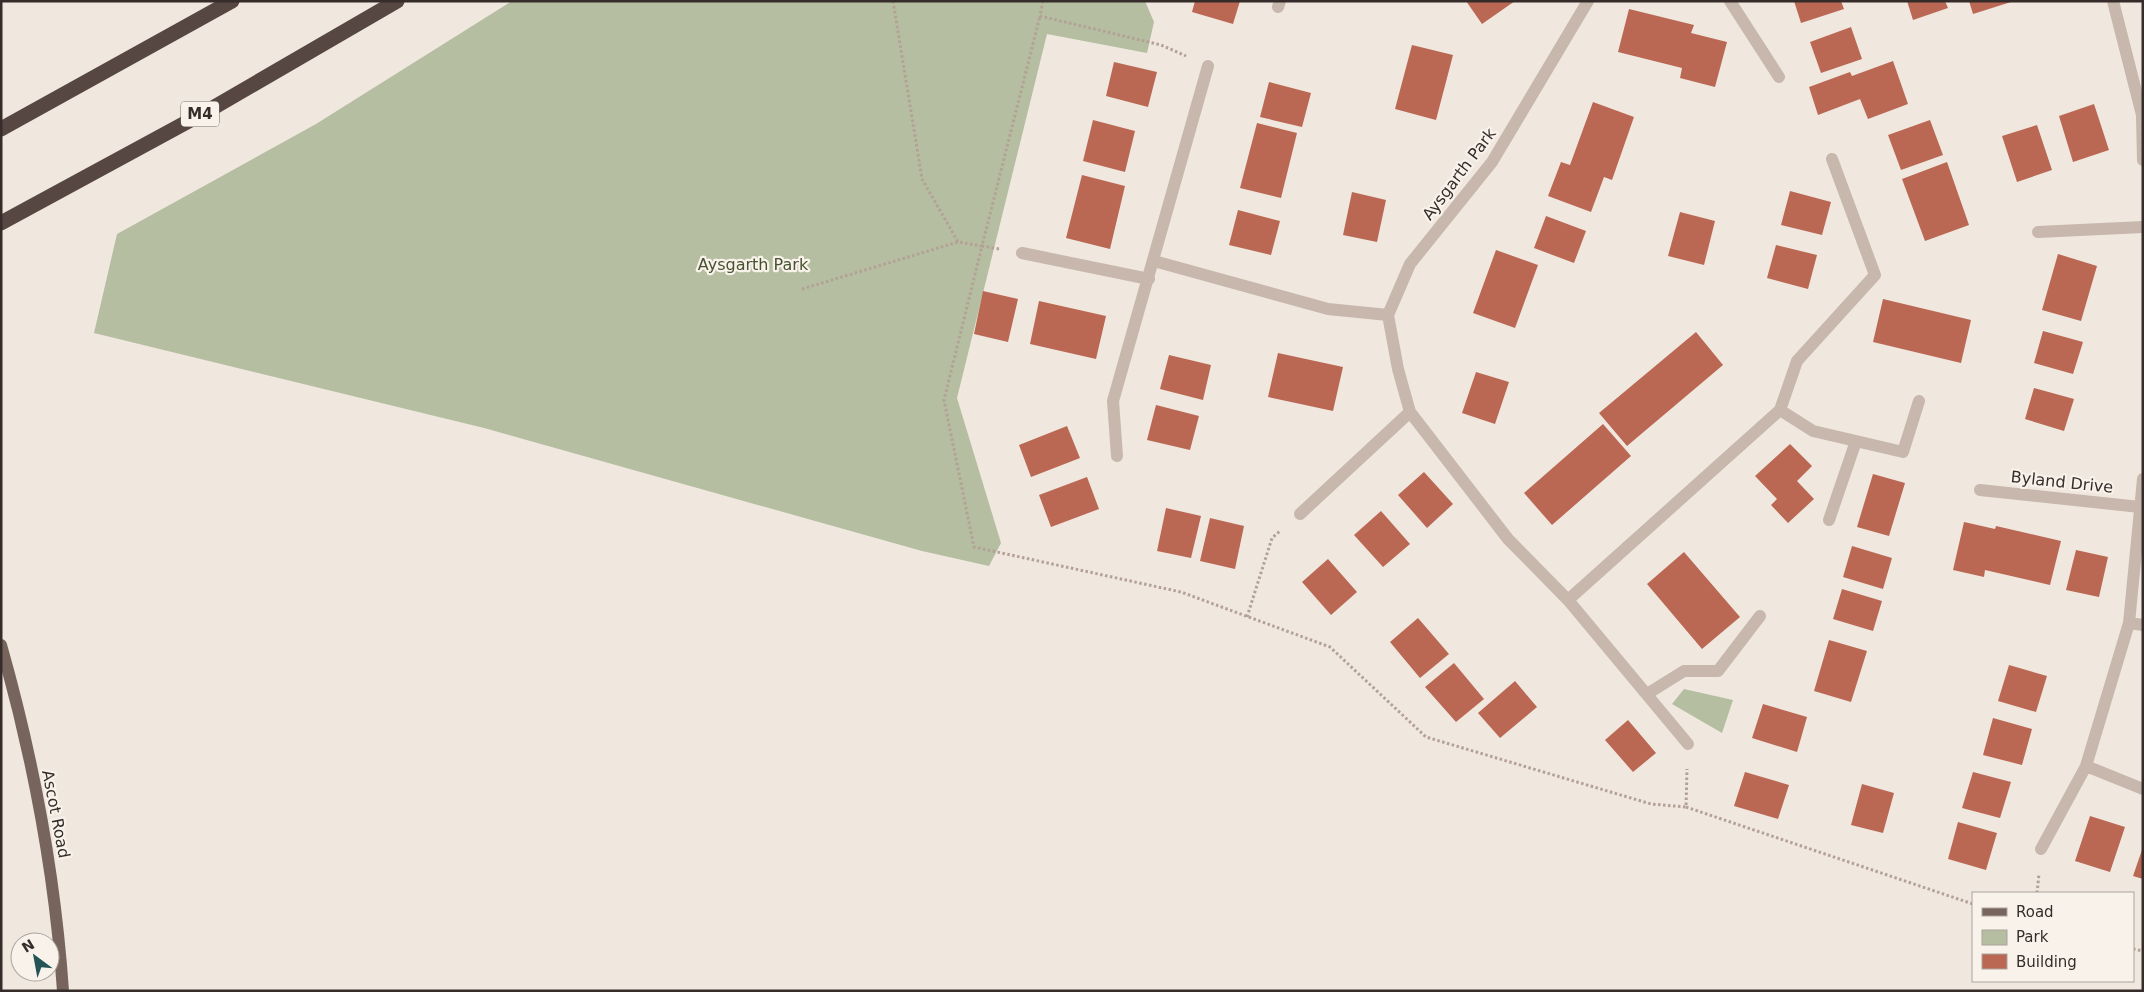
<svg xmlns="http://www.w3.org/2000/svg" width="2144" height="992" font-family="'DejaVu Sans',sans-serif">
<rect width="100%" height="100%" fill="#f0e7df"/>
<!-- green -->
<path fill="#b5bea0" d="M 512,1 L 1145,1 L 1154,22 L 1147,53 L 1047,34 L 957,398 L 1001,543 L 989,566 L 922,551 L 484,428 L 94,333 L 117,234 L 316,124 Z
M 1684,689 L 1733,700 L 1722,733 L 1672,704 Z"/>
<!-- building -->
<path fill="#ba6853" d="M 1195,1 L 1240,1 L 1233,24 L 1192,12 Z
M 1466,1 L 1515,1 L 1482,24 Z
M 1794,1 L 1841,1 L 1844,9 L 1801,23 Z
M 1907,1 L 1945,1 L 1948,8 L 1913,20 Z
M 1969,1 L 2011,1 L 2011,2 L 1973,14 Z
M 1629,9 L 1694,25 L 1691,33 L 1727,42 L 1715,87 L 1680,78 L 1682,68 L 1618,52 Z
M 1851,27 L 1862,59 L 1821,73 L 1810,42 Z
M 1412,45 L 1453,55 L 1436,120 L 1395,109 Z
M 1893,61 L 1908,104 L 1868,119 L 1860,99 L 1818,115 L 1809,87 L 1850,72 L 1852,76 Z
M 1114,62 L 1157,72 L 1148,107 L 1106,96 Z
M 1269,82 L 1311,93 L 1302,127 L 1260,117 Z
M 1593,102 L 1634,117 L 1612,180 L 1604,177 L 1591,212 L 1548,196 L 1561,162 L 1570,165 Z
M 2094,104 L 2109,150 L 2073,162 L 2059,116 Z
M 1093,120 L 1135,131 L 1125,172 L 1083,161 Z
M 1930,120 L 1943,155 L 1901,170 L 1888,135 Z
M 1257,123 L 1297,133 L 1281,198 L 1240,188 Z
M 2037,125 L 2052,170 L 2017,182 L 2002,136 Z
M 1947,162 L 1969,225 L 1925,241 L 1902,179 Z
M 1082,175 L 1125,186 L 1110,249 L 1066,238 Z
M 1790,191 L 1831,202 L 1822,235 L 1781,225 Z
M 1352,192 L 1386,200 L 1377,242 L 1343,235 Z
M 1238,210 L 1280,221 L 1271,255 L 1229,245 Z
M 1680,212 L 1715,221 L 1704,265 L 1668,256 Z
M 1546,216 L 1586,231 L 1574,263 L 1534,248 Z
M 1776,245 L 1817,255 L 1808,289 L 1767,278 Z
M 1496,250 L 1538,265 L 1515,328 L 1473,313 Z
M 2058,254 L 2097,266 L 2081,321 L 2042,310 Z
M 983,291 L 1018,299 L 1008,342 L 974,334 Z
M 1883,299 L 1971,320 L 1961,363 L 1873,342 Z
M 1039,301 L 1106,316 L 1096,359 L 1030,344 Z
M 2043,331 L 2083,342 L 2073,374 L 2034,363 Z
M 1696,332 L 1723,365 L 1627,446 L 1599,413 Z
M 1278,353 L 1343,367 L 1333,411 L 1268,397 Z
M 1169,355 L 1211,365 L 1203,400 L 1160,389 Z
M 1476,372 L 1509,382 L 1495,424 L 1462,413 Z
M 2034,388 L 2074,399 L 2064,431 L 2025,419 Z
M 1156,405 L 1199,416 L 1190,450 L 1147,440 Z
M 1603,424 L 1631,456 L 1552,525 L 1524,493 Z
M 1067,426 L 1080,458 L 1031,477 L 1019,445 Z
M 1790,444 L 1812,466 L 1797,481 L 1814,499 L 1788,523 L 1771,505 L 1777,499 L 1755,476 Z
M 1424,472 L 1453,504 L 1427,528 L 1398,495 Z
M 1873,474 L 1905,483 L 1889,536 L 1857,527 Z
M 1087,477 L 1099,509 L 1051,527 L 1039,495 Z
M 1166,508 L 1201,516 L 1191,558 L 1157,551 Z
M 1381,511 L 1410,544 L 1383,567 L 1354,535 Z
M 1210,518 L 1244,526 L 1235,569 L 1200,561 Z
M 1964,522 L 1995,529 L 1996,526 L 2061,541 L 2050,585 L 1985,570 L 1984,577 L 1953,570 Z
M 1852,546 L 1892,558 L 1883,589 L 1843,577 Z
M 2076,550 L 2108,557 L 2099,597 L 2066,590 Z
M 1684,552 L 1740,617 L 1702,649 L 1647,584 Z
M 1328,559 L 1357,592 L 1331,615 L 1302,582 Z
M 1842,589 L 1882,601 L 1873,631 L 1833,619 Z
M 1418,618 L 1449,654 L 1420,678 L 1390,642 Z
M 1829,640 L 1867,651 L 1851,702 L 1814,691 Z
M 1454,663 L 1484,699 L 1456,722 L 1425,687 Z
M 2009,665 L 2047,676 L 2036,712 L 1998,701 Z
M 1515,681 L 1537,707 L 1500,738 L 1478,713 Z
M 1763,704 L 1807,717 L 1797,752 L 1752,738 Z
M 1993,718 L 2032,729 L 2022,765 L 1983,755 Z
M 1628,720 L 1656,753 L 1633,772 L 1605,740 Z
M 1745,772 L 1789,785 L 1778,819 L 1734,806 Z
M 1973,772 L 2011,782 L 2000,818 L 1962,808 Z
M 1862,784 L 1894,793 L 1883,833 L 1851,825 Z
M 2090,816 L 2125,827 L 2110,872 L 2075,861 Z
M 1958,822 L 1997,833 L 1986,870 L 1948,859 Z
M 2143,847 L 2143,879 L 2133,876 Z"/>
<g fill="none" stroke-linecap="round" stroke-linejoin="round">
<!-- path -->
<path stroke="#b3a196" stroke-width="3" stroke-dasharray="2.5 2.5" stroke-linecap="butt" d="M 893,1 L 922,179 L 958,242 L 982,246 L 1040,16
M 1043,1 L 1040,16 L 1161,45 L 1186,56
M 999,249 L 982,246 L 944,400 L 974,547 L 1181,592 L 1330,647 L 1426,737 L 1651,804 L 1686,807 L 1687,769
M 802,289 L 958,242
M 1247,617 L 1272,538 L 1281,530
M 1686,807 L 1973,904
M 2037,893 L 2039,874
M 2133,949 L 2143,951"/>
<!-- lane -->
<path stroke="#c7b7ac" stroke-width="12" d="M 2038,232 L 2143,227
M 1022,253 L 1149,279"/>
<!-- street -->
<path stroke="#c7b7ac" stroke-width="12" d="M 1588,1 L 1492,162 L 1410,264 L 1388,315 L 1398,369 L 1410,412 L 1508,539 L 1568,600 L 1688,744
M 1730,1 L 1779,77
M 2113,1 L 2142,115 L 2143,160
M 1278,7 L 1280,1
M 1154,261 L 1328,309 L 1388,315
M 1780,410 L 1813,431 L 1903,452 L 1919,401
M 1117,456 L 1113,401 L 1208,66
M 1980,490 L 2140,507
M 1300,514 L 1410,412
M 1829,520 L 1856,441
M 1568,600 L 1780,410 L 1797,361 L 1875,275 L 1832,159
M 2129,623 L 2143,625
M 1647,694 L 1684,671 L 1718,671 L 1760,616
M 2086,766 L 2143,789
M 2041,849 L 2086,766 L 2129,623 L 2143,479"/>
<!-- primary -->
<path stroke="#77645d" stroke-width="12" d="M 1,645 C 33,758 55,874 63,991"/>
<!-- highway -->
<path stroke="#564742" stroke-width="15" d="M 1,129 L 232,1
M 1,223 L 211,109 L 397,1"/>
</g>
<g text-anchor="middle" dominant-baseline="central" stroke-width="4.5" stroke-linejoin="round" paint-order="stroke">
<!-- shield labels -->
<rect fill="#f8f2eb" stroke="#706864" stroke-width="1" x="181" y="101.5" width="38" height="25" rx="4"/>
<g font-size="15" font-weight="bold" fill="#362d2a">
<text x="200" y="114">M4</text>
</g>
<!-- street labels -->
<g font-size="16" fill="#362d2a" stroke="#f8f2eb">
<text transform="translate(1459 174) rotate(-53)">Aysgarth Park</text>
<text transform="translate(2062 482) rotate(6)">Byland Drive</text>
<text transform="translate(56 814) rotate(79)">Ascot Road</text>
</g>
<!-- park labels -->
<g font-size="16" fill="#475230" stroke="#f8f2eb">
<text x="753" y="264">Aysgarth Park</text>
</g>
</g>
<!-- border -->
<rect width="2144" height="992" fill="none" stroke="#362d2a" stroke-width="5"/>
<!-- legend -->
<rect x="1972" y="892" width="162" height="90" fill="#f8f2eb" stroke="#aaa39e"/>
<rect x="1982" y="908" width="25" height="8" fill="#77645d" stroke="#aaa39e"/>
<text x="2016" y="917" font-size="15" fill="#362d2a">Road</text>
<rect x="1982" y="930" width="25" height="15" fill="#b5bea0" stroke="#aaa39e"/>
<text x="2016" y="942" font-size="15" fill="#362d2a">Park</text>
<rect x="1982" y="954" width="25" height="15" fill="#ba6853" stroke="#aaa39e"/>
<text x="2016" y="967" font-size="15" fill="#362d2a">Building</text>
<!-- north arrow -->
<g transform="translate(35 957) rotate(328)"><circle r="24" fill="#f8f2eb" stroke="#aaa39e"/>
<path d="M0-4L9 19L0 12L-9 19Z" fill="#235354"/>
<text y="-8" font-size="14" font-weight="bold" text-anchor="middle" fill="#362d2a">N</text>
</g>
</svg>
